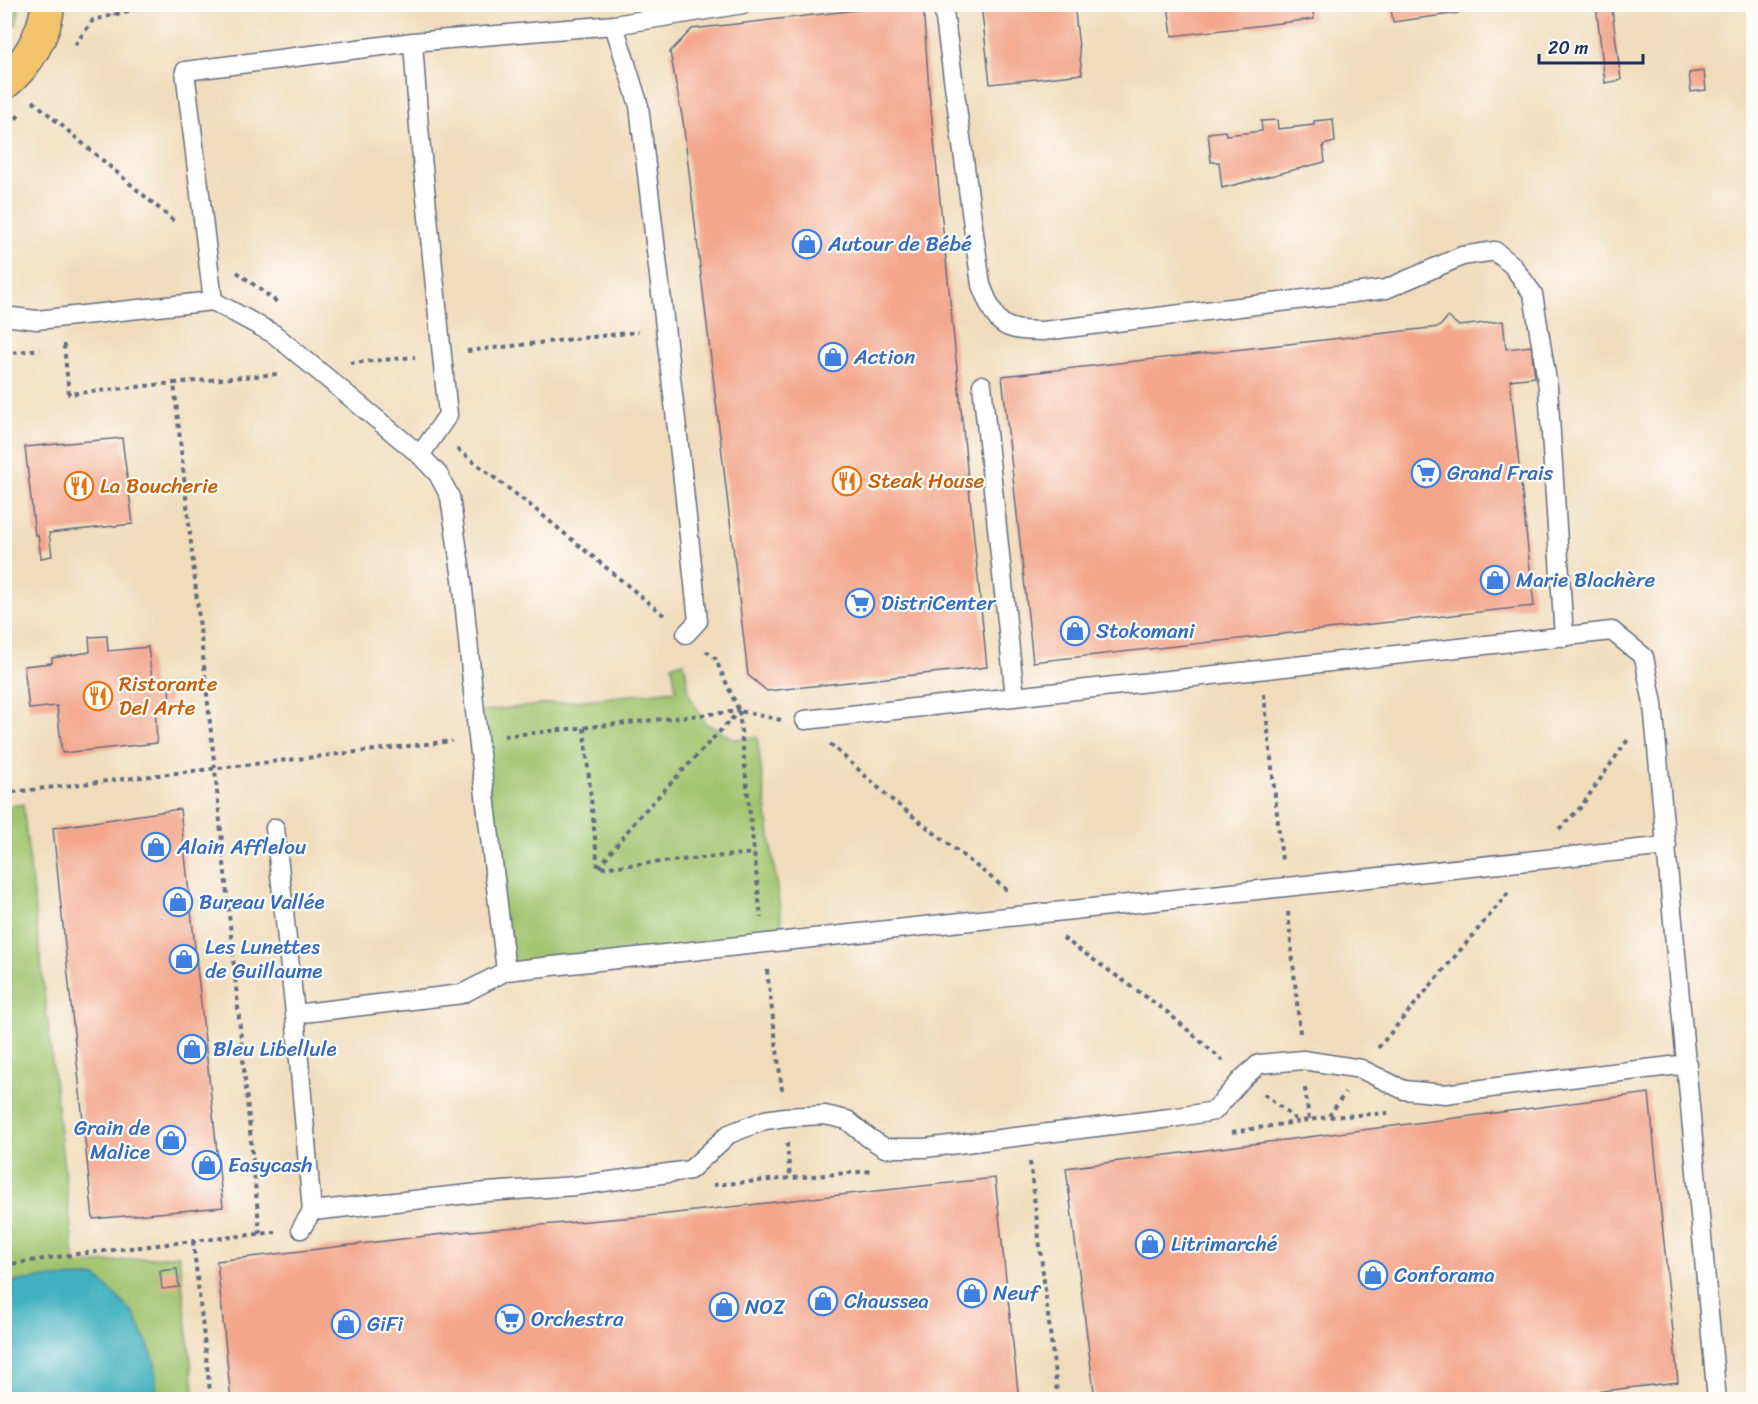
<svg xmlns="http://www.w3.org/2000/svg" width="1758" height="1404" font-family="Sriracha,sans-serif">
<rect width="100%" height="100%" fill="#fdfcf7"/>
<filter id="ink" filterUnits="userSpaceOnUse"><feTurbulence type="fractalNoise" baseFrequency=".0167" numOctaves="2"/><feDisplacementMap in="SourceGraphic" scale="12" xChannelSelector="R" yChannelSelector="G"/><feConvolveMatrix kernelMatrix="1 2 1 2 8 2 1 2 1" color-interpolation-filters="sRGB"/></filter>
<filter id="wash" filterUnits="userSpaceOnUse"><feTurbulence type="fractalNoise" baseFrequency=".008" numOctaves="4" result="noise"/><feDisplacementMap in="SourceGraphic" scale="24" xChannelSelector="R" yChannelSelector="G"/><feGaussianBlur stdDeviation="1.35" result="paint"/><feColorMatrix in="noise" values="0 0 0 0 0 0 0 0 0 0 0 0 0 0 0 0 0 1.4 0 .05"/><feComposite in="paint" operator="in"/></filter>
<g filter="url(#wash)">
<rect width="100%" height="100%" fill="#f0dcbb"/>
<!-- green -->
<path fill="#a0c46e" stroke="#5e7a66" stroke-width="1.5" d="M 4,5 L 20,5 L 16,25 L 5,18 Z
M 684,662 L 690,696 L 705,723 L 734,739 L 757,737 L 784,941 L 506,971 L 475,712 L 676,690 L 672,665 Z
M 23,804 L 75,1265 L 179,1255 L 195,1399 L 5,1399 L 4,807 Z"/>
<!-- water -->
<path fill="#43b1bf" stroke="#2f708e" stroke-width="1.5" d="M 97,1277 L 134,1314 L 155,1361 L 157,1399 L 5,1399 L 5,1283 L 40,1278 Z"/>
<g id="blocks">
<!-- building -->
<path fill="#f3a68b" d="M 910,4 L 923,4 L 929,91 L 987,667 L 767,691 L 748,675 L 683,121 L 670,52 L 692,29 Z
M 981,4 L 1074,4 L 1082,74 L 990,84 Z
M 1168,4 L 1312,4 L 1314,19 L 1172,36 Z
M 1390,4 L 1457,4 L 1458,13 L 1393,22 Z
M 1596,4 L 1643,4 L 1612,10 L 1621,80 L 1605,83 Z
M 1704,71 L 1706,90 L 1691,92 L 1689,73 Z
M 1333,119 L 1335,142 L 1323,145 L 1325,162 L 1222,188 L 1219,162 L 1211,162 L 1208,133 L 1225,131 L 1226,135 L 1262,131 L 1261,121 L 1277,120 L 1278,129 L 1314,125 L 1314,121 Z
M 1448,317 L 1459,326 L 1503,321 L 1506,349 L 1531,346 L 1535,377 L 1510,380 L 1534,606 L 1033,662 L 1002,376 L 1439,327 Z
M 122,438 L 133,524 L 49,533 L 52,556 L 41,558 L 38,535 L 35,535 L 25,447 Z
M 107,636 L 108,651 L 148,647 L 153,687 L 169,686 L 170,705 L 155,706 L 157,743 L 62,753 L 57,706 L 29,709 L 24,666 L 52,663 L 52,658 L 90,652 L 89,637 Z
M 180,809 L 223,1207 L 93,1219 L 53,828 Z
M 1649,1093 L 1678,1382 L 1527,1400 L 1095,1400 L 1066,1168 Z
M 995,1178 L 1019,1400 L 231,1400 L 217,1261 L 460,1232 L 658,1215 Z
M 177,1269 L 179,1287 L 162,1289 L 160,1271 Z"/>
</g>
</g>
<g filter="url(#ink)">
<use href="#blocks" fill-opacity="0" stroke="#666c7f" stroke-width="1.5"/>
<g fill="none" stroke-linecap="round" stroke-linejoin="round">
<!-- service casing -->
<g stroke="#666c7f" stroke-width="21">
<path id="service" d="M 943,4 L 981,285 C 997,325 1000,331 1043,331 L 1386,289 L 1462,256 L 1495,251 L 1512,265 L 1533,294 L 1548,387 L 1564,637
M 614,25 L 743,4
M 413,42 L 419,128 L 448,415 L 420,455
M 213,301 L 185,71 L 413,42 L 614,25 L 639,106 L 682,471 L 698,621 L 686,634
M 4,316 L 37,320 L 213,301 L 274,334 L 420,455 L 438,474 L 450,497 L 462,579 L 475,712 L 506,971
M 982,385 L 1015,697
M 805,720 L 1612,631 L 1644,657 L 1653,704 L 1717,1400
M 275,828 L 295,1014 L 312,1211 L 301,1229
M 295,1014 L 462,994 L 506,971 L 1667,846
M 312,1211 L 487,1192 L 575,1186 L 690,1170 L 729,1134 L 765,1120 L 785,1117 L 825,1115 L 847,1120 L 869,1138 L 885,1148 L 925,1148 L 1178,1117 L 1214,1111 L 1243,1078 L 1259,1064 L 1303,1060 L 1361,1069 L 1404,1090 L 1445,1094 L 1528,1083 L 1688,1064"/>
</g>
<!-- primary casing -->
<g stroke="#666c7f" stroke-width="36">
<path id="primary" d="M 4,83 C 27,65 45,34 48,4"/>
</g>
<!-- path -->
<path stroke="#666c7f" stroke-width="4" stroke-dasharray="4.5 4.5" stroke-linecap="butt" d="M 114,4 L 115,15
M 75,45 L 93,20 L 156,4
M 33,101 L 175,222
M 4,132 L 20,114
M 237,272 L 277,302
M 63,346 L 64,346 L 69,394 L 174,383
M 467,351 L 638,332
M 4,354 L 40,349
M 350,363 L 415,357
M 457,449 L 530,505 L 666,617
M 706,651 L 715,658 L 739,711 L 781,720
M 1264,694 L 1282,860
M 739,711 L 761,918
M 584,728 L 598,868 L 754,853
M 504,736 L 739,711
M 830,744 L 891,799 L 1007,890
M 4,793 L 452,741
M 1559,829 L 1580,808 L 1629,738
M 599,867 L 638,818 L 738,712
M 1288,912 L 1300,1033
M 1063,938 L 1166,1011 L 1223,1061
M 767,970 L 782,1090
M 1378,1048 L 1510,891
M 1305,1088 L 1309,1120
M 1264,1094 L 1299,1122
M 1329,1116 L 1345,1093
M 1232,1132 L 1328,1117 L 1389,1113
M 787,1143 L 790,1178
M 1030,1162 L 1058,1400
M 713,1185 L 870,1171
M 260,1234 L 215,770 L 174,383 L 278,374
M 193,1241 L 211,1400
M 4,1265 L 77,1254 L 276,1232"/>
<!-- service -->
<use href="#service" stroke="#fff" stroke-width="18"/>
<!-- primary -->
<use href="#primary" stroke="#f2c36a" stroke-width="33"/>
</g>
</g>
<!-- icons -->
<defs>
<g id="shop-ring" transform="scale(1.5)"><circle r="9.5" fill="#fdfcf7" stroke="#3f7fe0" stroke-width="1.5"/><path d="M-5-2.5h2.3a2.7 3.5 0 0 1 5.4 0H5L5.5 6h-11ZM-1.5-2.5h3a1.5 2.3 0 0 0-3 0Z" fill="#3f7fe0"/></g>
<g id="supermarket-ring" transform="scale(1.5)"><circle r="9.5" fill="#fdfcf7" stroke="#3f7fe0" stroke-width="1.5"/><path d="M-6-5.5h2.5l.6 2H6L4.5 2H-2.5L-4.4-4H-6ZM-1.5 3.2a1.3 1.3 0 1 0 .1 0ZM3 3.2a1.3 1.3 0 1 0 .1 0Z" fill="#3f7fe0"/></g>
<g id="restaurant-ring" transform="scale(1.5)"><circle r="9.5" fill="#fdfcf7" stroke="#e8710a" stroke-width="1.5"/><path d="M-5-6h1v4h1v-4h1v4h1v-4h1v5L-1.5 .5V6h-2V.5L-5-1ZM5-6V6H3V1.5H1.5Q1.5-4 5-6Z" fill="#e8710a"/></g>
</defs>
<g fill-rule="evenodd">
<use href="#shop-ring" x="807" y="244"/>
<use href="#shop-ring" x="833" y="357"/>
<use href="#supermarket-ring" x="1426" y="473"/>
<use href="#restaurant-ring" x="847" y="481"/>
<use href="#restaurant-ring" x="79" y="486"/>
<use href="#shop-ring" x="1495" y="580"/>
<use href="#supermarket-ring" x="860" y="603"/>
<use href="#shop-ring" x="1075" y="631"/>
<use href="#restaurant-ring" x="98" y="696"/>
<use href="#shop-ring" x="156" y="847"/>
<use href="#shop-ring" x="178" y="902"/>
<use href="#shop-ring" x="184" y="959"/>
<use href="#shop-ring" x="192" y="1049"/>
<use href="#shop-ring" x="171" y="1140"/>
<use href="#shop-ring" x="207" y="1165"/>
<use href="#shop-ring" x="1150" y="1244"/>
<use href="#shop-ring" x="1373" y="1275"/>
<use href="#shop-ring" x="972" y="1293"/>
<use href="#shop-ring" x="823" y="1301"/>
<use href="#shop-ring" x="724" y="1307"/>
<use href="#supermarket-ring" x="510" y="1319"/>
<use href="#shop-ring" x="346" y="1324"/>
</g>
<g text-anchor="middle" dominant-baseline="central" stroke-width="4.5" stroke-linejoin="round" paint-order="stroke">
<!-- shop labels -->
<g font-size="21" fill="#366cbe" stroke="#fdfcf7" text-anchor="start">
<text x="828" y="244">Autour de Bébé</text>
<text x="854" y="357">Action</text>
<text x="1447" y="473">Grand Frais</text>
<text x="1516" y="580">Marie Blachère</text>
<text x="881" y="603">DistriCenter</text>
<text x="1096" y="631">Stokomani</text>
<text x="177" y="847">Alain Afflelou</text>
<text x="199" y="902">Bureau Vallée</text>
<text x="205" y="947">Les Lunettes<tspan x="205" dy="24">de Guillaume</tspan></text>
<text x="213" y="1049">Bleu Libellule</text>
<text x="150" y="1128" text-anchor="end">Grain de<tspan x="150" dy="24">Malice</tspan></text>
<text x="228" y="1165">Easycash</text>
<text x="1171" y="1244">Litrimarché</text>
<text x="1394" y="1275">Conforama</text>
<text x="993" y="1293">Neuf</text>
<text x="844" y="1301">Chaussea</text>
<text x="745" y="1307">NOZ</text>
<text x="531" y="1319">Orchestra</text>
<text x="367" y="1324">GiFi</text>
</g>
<!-- food labels -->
<g font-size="21" fill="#c56008" stroke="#fdfcf7" text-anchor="start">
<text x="868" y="481">Steak House</text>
<text x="100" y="486">La Boucherie</text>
<text x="119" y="684">Ristorante<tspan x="119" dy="24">Del Arte</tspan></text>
</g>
</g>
<!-- margin -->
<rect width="1758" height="1404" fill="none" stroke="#fdfcf7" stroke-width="24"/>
<!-- scale -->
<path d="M1539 54v9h104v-9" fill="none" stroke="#1b2f5e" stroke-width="3"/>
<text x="1548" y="54" font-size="18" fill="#1b2f5e" stroke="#fdfcf7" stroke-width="4.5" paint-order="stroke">20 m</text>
</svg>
